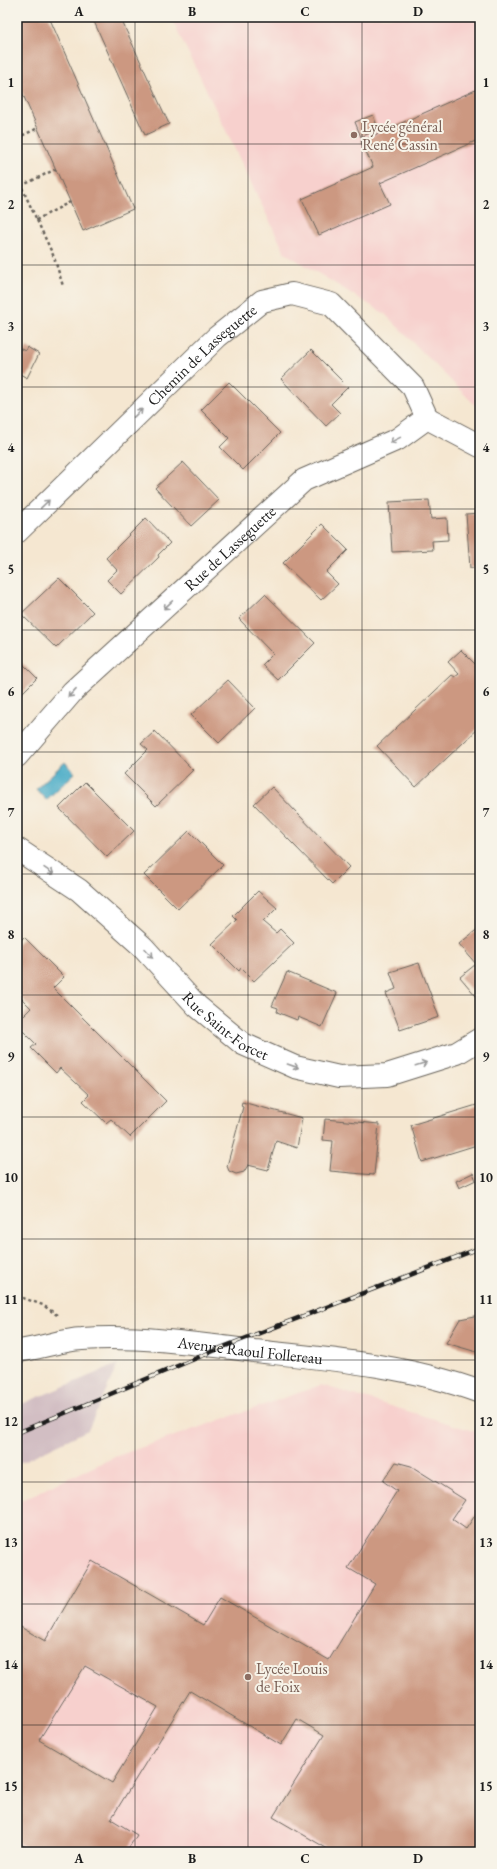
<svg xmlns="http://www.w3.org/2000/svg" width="497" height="1869" font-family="'EB Garamond',serif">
<rect width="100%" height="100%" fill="#f7f3e8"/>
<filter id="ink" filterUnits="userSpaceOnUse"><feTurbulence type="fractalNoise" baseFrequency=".025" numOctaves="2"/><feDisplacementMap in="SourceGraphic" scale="8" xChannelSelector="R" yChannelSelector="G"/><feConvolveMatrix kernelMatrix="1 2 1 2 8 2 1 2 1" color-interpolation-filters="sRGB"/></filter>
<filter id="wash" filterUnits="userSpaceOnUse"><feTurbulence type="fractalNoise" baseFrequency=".012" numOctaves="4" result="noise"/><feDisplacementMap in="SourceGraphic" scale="16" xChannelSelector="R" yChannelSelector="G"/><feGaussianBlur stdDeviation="0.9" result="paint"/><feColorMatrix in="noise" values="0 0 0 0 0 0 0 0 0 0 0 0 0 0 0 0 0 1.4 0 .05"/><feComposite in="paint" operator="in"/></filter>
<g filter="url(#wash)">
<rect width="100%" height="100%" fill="#f5e7d1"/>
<!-- built -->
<path fill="#f7d0cd" d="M 171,17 L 480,17 L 480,410 L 385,314 L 285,253 Z
M 321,1385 L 480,1433 L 480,1852 L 17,1852 L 17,1502 L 117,1456 Z"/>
<!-- industrial -->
<path fill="#d2bec3" d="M 118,1364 L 88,1430 L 17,1464 L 17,1406 Z"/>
<!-- water -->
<path fill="#48acc7" stroke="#326472" d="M 65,762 L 75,773 L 46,800 L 36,789 Z"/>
<g id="blocks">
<!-- building -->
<path fill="#cc9881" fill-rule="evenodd" d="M 17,17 L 49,17 L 133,209 L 83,231 L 17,81 Z
M 92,17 L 120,17 L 169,124 L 145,135 Z
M 480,88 L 480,139 L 380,183 L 390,204 L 319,235 L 302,199 L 373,167 L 361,141 Z
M 373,115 L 378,129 L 361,137 L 355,122 Z
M 17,347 L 25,351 L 27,347 L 39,354 L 27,378 L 20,374 L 17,381 Z
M 311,350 L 348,387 L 331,404 L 340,413 L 326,426 L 281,379 Z
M 229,382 L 280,433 L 243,470 L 220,447 L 229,438 L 201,410 Z
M 183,462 L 219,500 L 191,526 L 155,488 Z
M 429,500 L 431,519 L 447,518 L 448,540 L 432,541 L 433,550 L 392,552 L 389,502 Z
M 480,513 L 480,567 L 470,568 L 466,514 Z
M 146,518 L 170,543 L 158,555 L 159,557 L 121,594 L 107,580 L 117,570 L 106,558 Z
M 322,524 L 348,550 L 326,572 L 338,584 L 321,600 L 283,563 Z
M 59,578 L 93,612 L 56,648 L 21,614 Z
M 265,594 L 315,643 L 278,680 L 262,665 L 273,654 L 239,619 Z
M 461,650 L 480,669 L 480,727 L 416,787 L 377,746 L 452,675 L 455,677 L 459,674 L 448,662 Z
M 17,658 L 37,678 L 17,698 Z
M 228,680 L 255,708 L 219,743 L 191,715 Z
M 155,731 L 193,770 L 156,806 L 124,774 L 148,750 L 141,744 Z
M 85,782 L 134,831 L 107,857 L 59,808 Z
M 272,787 L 349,867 L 332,884 L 254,804 Z
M 189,831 L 223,865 L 178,909 L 144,875 Z
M 258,891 L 277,908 L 263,922 L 276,933 L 280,929 L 294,943 L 254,981 L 241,968 L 239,971 L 212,944 L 237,920 L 233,916 Z
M 480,927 L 480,993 L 476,996 L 460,977 L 476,964 L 459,944 Z
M 24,937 L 64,977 L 53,988 L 166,1101 L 130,1137 L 111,1119 L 106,1123 L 83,1101 L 89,1095 L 60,1068 L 56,1073 L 31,1048 L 36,1044 L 17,1025 L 17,1022 L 31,1008 L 21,998 L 17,1001 L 17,944 Z
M 419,963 L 439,1017 L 400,1030 L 386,993 L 396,989 L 390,972 Z
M 287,972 L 337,993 L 322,1027 L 298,1017 L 297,1020 L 277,1012 L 278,1008 L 272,1006 Z
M 242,1102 L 302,1118 L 297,1148 L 276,1141 L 268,1170 L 248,1165 L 244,1172 L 236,1174 L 229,1171 L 227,1166 L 243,1107 L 241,1106 Z
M 480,1104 L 480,1144 L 422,1162 L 411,1125 Z
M 325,1119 L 379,1124 L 374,1175 L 330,1171 L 333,1141 L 323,1140 Z
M 473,1173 L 476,1180 L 459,1188 L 456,1181 Z
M 480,1315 L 480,1353 L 446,1343 L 460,1319 Z
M 396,1462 L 411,1466 L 465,1500 L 452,1519 L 466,1529 L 480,1508 L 480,1852 L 333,1852 L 273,1817 L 324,1735 L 297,1719 L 281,1745 L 190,1691 L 111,1819 L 137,1835 L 126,1852 L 34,1852 L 17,1842 L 17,1625 L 45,1641 L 92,1561 L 203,1625 L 220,1597 L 329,1660 L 375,1584 L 348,1568 L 397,1491 L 383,1481 ZM 85,1666 L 158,1707 L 112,1783 L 39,1740 Z"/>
</g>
</g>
<g filter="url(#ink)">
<use href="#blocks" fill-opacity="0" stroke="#68635b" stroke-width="1"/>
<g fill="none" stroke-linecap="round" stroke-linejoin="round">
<!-- street casing -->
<g stroke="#68635b" stroke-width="24">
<g id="street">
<path d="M 427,418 L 480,446"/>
<path id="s1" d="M 17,532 L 217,337 L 262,301 L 292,294 L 331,304 L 413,387 L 427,418"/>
<path id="s2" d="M 17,756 L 73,691 L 304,480 L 398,439 L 427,418"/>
<path id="s3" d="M 17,849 L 79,890 L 143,947 L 197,1006 L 243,1044 L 295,1067 L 339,1077 L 387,1075 L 457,1053 L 480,1039"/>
<path id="s4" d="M 17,1351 C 39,1349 60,1340 82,1339 C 137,1335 200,1344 254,1351 C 331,1359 407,1365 480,1392"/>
</g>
</g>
<!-- path -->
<path stroke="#68635b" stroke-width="2.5" stroke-dasharray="3 3" stroke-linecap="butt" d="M 17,138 L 38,128
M 17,177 L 54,257 L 63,286
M 21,186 L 56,169
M 36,220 L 70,202
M 17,1296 L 43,1305 L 57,1315
M 17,1318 L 18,1325"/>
<!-- street -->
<use href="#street" stroke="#fff" stroke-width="22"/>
<!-- rail casing -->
<g stroke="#1c1c1c" stroke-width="4.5">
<path id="rail" d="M 17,1433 L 223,1347 L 480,1248"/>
</g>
<!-- rail -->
<use href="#rail" stroke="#f7f3e8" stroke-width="3" stroke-dasharray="9" stroke-linecap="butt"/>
</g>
<!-- one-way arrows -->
<defs><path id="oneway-shaft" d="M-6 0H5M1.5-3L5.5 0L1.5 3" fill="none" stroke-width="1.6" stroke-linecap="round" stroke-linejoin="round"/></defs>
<g stroke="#999">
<use href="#oneway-shaft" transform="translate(138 413) rotate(-44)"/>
<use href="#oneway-shaft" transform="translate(395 440) rotate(154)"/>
<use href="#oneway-shaft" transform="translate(45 504) rotate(-44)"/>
<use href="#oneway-shaft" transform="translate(168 605) rotate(137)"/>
<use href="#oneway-shaft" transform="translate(72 693) rotate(133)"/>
<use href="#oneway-shaft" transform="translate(49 871) rotate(34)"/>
<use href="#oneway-shaft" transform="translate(149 953) rotate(48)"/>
<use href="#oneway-shaft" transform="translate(421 1064) rotate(-17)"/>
<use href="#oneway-shaft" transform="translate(293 1066) rotate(19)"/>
</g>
</g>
<!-- grid -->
<path fill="none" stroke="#1c1c1c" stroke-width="1" stroke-opacity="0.55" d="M 135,17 L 135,1852M 248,17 L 248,1852M 362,17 L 362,1852M 17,144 L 480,144M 17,265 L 480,265M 17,387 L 480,387M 17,509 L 480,509M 17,630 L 480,630M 17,752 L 480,752M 17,874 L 480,874M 17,995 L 480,995M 17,1117 L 480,1117M 17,1239 L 480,1239M 17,1360 L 480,1360M 17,1482 L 480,1482M 17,1604 L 480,1604M 17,1725 L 480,1725"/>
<!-- markers -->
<g fill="#8d6e63" stroke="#f7f3e8" stroke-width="1.5">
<circle cx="354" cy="135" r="4"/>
<circle cx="248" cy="1677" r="4"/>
</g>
<g text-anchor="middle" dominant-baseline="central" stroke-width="4" stroke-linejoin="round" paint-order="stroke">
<!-- education labels -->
<g font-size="16" fill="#785e54" stroke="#f7f3e8" text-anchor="start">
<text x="362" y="126">Lycée général<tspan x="362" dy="18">René Cassin</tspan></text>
<text x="256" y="1668">Lycée Louis<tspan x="256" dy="18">de Foix</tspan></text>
</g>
<!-- street labels -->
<g font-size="16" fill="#1c1c1c" stroke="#f7f3e8">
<text stroke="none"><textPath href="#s1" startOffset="256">Chemin de Lasseguette</textPath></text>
<text stroke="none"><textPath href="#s2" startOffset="298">Rue de Lasseguette</textPath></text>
<text stroke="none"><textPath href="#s3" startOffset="275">Rue Saint-Forcet</textPath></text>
<text stroke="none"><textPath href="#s4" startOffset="235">Avenue Raoul Follereau</textPath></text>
</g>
</g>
<!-- margin -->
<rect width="497" height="1869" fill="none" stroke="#f7f3e8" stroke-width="44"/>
<rect x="22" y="22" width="453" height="1825" fill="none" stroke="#1c1c1c" stroke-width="1.5"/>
<g font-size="13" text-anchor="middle" font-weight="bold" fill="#1c1c1c">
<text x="79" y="16">A</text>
<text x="192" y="16">B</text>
<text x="305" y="16">C</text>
<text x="418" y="16">D</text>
<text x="11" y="87">1</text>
<text x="486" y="87">1</text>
<text x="11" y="209">2</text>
<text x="486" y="209">2</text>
<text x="11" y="331">3</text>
<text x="486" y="331">3</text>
<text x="11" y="452">4</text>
<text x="486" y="452">4</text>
<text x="11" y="574">5</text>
<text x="486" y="574">5</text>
<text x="11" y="696">6</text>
<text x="486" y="696">6</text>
<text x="11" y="817">7</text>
<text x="486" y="817">7</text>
<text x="11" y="939">8</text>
<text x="486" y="939">8</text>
<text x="11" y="1061">9</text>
<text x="486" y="1061">9</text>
<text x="11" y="1182">10</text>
<text x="486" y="1182">10</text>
<text x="11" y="1304">11</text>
<text x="486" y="1304">11</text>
<text x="11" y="1426">12</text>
<text x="486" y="1426">12</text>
<text x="11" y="1547">13</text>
<text x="486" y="1547">13</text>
<text x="11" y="1669">14</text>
<text x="486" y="1669">14</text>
<text x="11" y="1791">15</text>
<text x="486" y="1791">15</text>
<text x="79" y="1863">A</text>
<text x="192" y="1863">B</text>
<text x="305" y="1863">C</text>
<text x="418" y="1863">D</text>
</g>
</svg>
